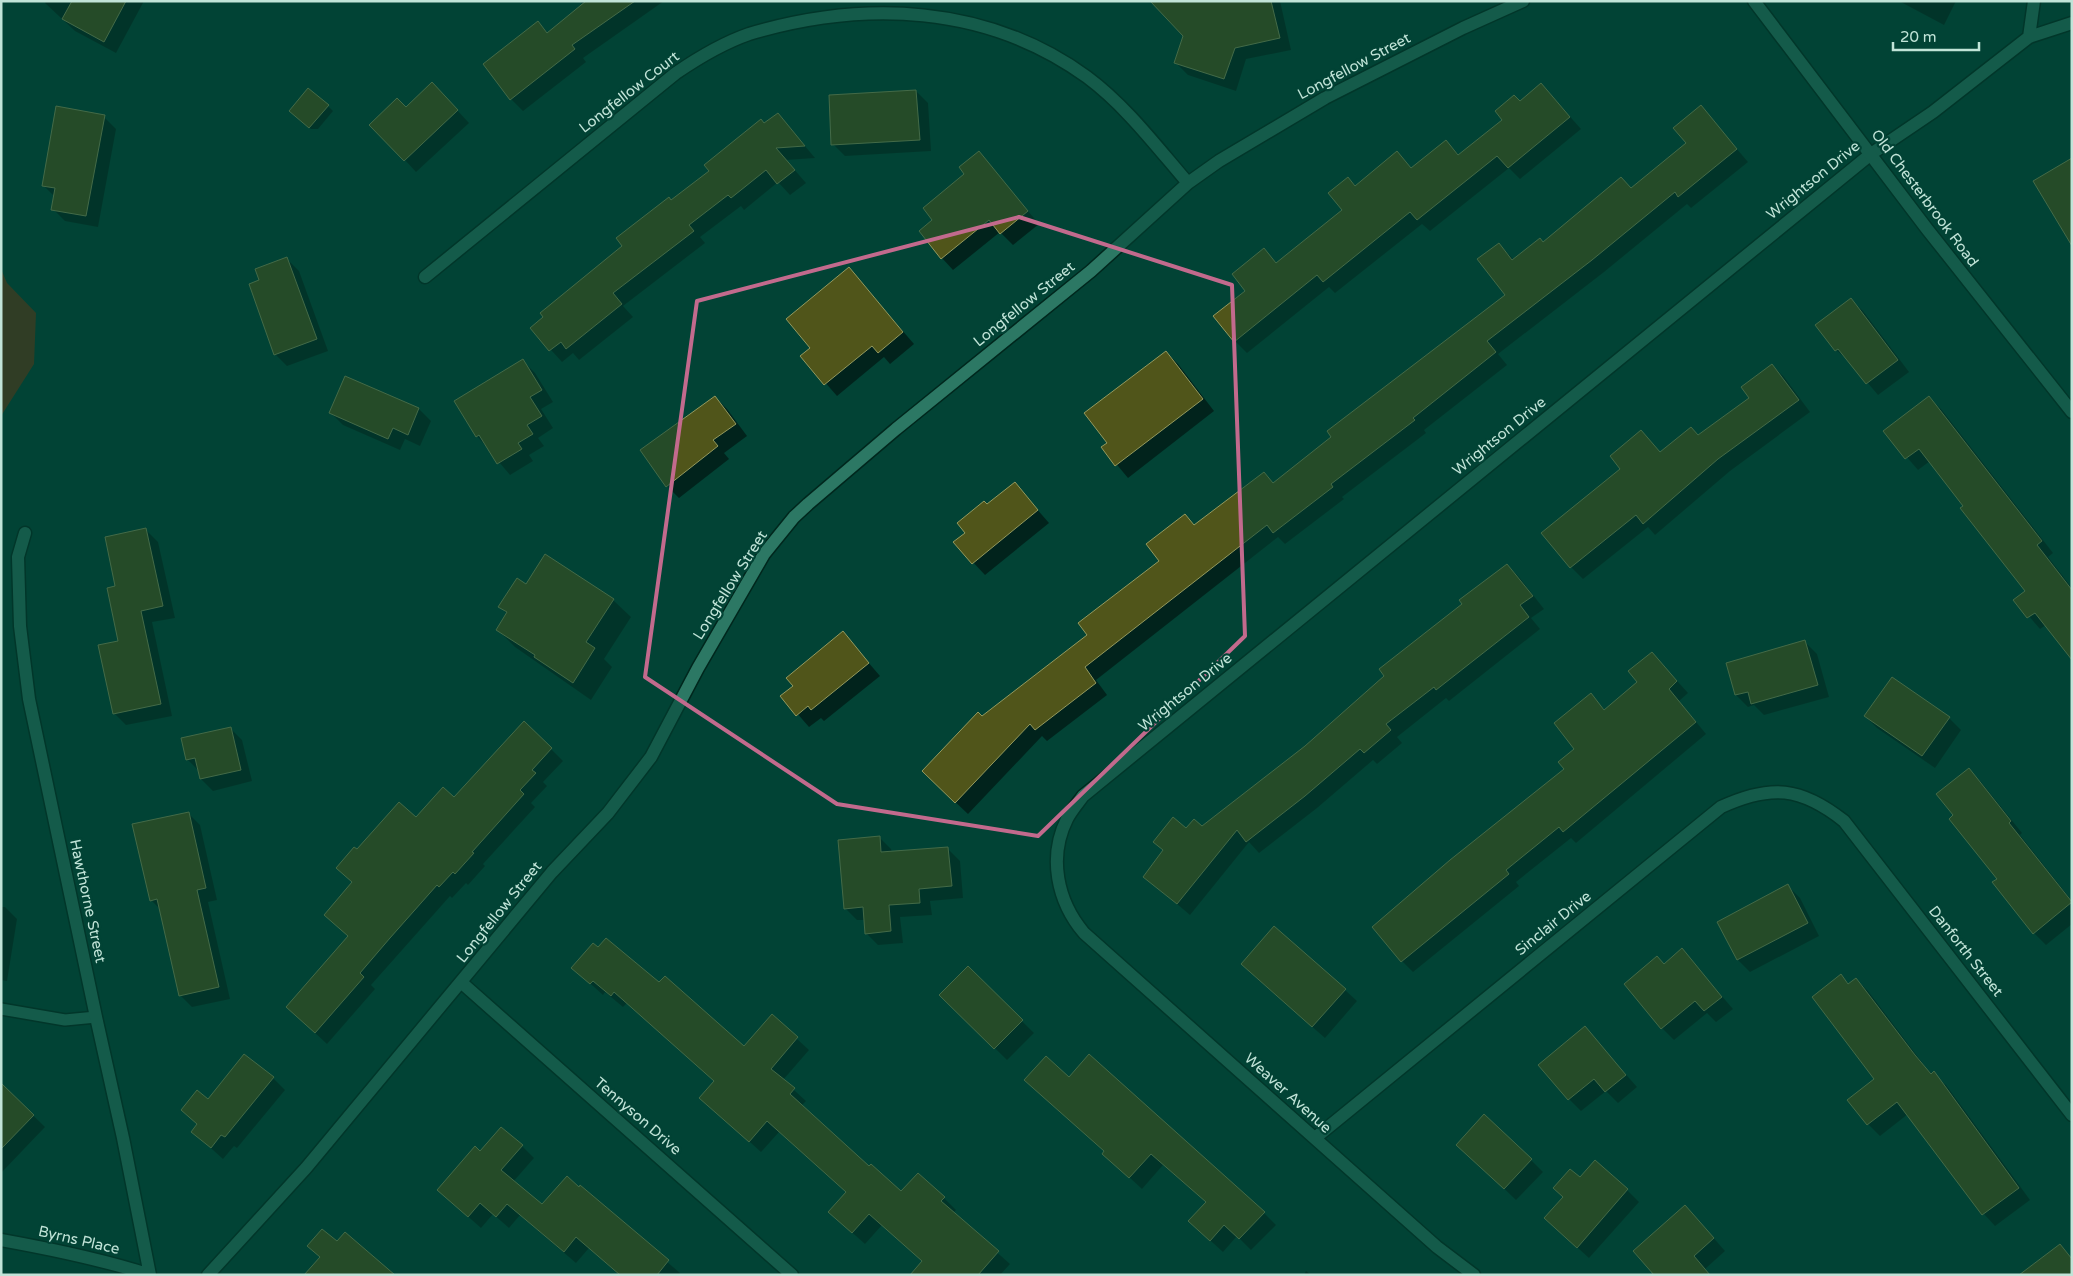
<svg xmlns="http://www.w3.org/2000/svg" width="2073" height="1276" font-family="'Varela Round',sans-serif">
<rect width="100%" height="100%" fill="#024335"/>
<!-- green -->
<path fill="#693713" d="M 1,269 L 7,283 L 36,313 L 34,364 L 1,416 Z"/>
<!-- shadow -->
<path fill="#0007" d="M 46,1 L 144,1 L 116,53 L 75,31 L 45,3 Z
M 580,1 L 664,1 L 583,58 L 586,62 L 523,111 L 511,99 L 538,22 L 549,34 L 583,6 Z
M 1206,1 L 1280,1 L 1291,50 L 1246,59 L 1236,91 L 1188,75 L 1176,63 Z
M 1899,1 L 1956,1 L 1944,25 Z
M 1541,84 L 1581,129 L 1520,179 L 1509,168 L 1430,231 L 1422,224 L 1335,293 L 1329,287 L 1247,353 L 1235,341 L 1247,291 L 1264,250 L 1277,263 L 1344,211 L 1348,178 L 1356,186 L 1397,153 L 1412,169 L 1446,141 L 1460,156 L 1504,120 L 1520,102 Z
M 916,91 L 928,103 L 931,151 L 845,156 L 833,144 Z
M 444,96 L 469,123 L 416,172 L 405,160 L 406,109 Z
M 328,106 L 333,111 L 318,129 L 311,129 L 296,117 Z
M 1701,107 L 1748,162 L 1691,208 L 1687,204 L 1604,272 L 1498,354 L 1507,365 L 1424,430 L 1426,433 L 1342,497 L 1344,499 L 1285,544 L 1278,537 L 1096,680 L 1107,695 L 1047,741 L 1042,736 L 968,814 L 935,783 L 982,718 L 1089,636 L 1195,526 L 1264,473 L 1274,484 L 1506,295 L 1499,244 L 1514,260 L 1632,189 L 1688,144 Z
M 778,114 L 815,158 L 786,160 L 806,183 L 790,195 L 778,182 L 744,210 L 741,206 L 700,237 L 705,243 L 623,306 L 633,317 L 579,360 L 573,353 L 562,362 L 531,328 L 624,247 L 672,202 Z
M 104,117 L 116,129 L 98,227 L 65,221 L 53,209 L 55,197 L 43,185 Z
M 979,153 L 1039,224 L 1013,245 L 1000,232 L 953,270 L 942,258 L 934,221 Z
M 287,259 L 299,271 L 328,351 L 287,366 L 275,354 L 260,281 Z
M 849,269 L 914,344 L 890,364 L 884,357 L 837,396 L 802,356 L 812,348 Z
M 1851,300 L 1863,311 L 1909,372 L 1878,395 L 1849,361 L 1836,350 Z
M 1166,352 L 1178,364 L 1214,411 L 1128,478 L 1103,448 L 1109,443 Z
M 523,361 L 535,373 L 553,402 L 541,409 L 553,428 L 538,438 L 544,446 L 529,455 L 533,461 L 510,475 L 477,436 Z
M 1772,365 L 1784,377 L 1810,412 L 1730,471 L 1655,535 L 1648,527 L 1583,579 L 1571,567 L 1641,432 L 1661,453 L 1699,436 L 1751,398 Z
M 346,378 L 419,409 L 431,421 L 420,446 L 405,439 L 400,450 L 343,425 L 331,413 Z
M 715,397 L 727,409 L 747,436 L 724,453 L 729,459 L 679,498 L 667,486 Z
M 1929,398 L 1941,409 L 2053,553 L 2048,557 L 2072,588 L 2072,658 L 2046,625 L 2040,629 L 2015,600 L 2026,591 L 1930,461 L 1918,470 L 1885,432 Z
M 1015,484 L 1049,523 L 985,575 L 955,543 L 966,534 L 987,506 Z
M 146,530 L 158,542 L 175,618 L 152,622 L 172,716 L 126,725 L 114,713 L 120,642 L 117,587 Z
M 1507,565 L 1519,577 L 1544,609 L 1531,618 L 1540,629 L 1449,701 L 1446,698 L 1397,737 L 1402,743 L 1377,764 L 1373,760 L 1317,808 L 1259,853 L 1249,842 L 1190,915 L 1144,876 L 1164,851 L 1155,842 L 1187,830 L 1202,827 L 1306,747 Z
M 526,586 L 613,600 L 631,617 L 604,659 L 612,667 L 591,700 L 515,647 L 497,629 L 507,614 L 500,606 Z
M 843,633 L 880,676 L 824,721 L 821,718 L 809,727 L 782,696 L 794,686 Z
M 1805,642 L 1817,654 L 1829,697 L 1764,715 L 1754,705 L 1748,707 L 1736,695 Z
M 1652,653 L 1688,693 L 1679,701 L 1706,734 L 1576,843 L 1571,838 L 1516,882 L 1519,886 L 1413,972 L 1402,961 L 1566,770 L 1576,750 L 1590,695 L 1605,710 L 1639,682 Z
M 1865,716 L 1949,718 L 1961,730 L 1935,768 L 1877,728 Z
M 230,728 L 242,740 L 252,781 L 213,791 L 201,779 L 199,771 L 187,759 Z
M 551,749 L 563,761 L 543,782 L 547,786 L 531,803 L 535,807 L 483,864 L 485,866 L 468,885 L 466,883 L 452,898 L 450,896 L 371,985 L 375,989 L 327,1044 L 299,1018 L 349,937 L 325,915 L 353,883 L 338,868 L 357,851 Z
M 1969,770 L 1981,782 L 2022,833 L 2020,835 L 2072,901 L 2072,924 L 2046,945 L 2034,933 L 1955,815 Z
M 188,813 L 200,825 L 217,900 L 208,902 L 230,999 L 192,1007 L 180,995 L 161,910 L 151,900 Z
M 879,837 L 891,849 L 892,853 L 948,849 L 960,861 L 963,898 L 930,901 L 932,915 L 900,917 L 903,943 L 878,945 L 866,933 L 865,920 L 857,920 L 845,908 Z
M 1788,886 L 1800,898 L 1819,936 L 1750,972 L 1738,960 L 1718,922 Z
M 1,907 L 5,907 L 17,919 L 7,981 L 1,980 Z
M 1682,950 L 1733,1009 L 1716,1022 L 1707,1013 L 1674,1040 L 1662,1028 L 1664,965 Z
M 573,968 L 659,984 L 744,1048 L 772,1016 L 809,1050 L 783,1080 L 806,1101 L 801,1106 L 869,1168 L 902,1193 L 944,1198 L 956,1210 L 953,1213 L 1010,1264 L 1000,1275 L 929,1275 L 923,1262 L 882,1225 L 865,1244 L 829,1212 L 847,1193 L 779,1132 L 761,1152 L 701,1098 L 715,1082 L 627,1003 L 623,1007 L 605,992 L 603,995 Z
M 968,968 L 1034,1033 L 1007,1060 L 941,995 Z
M 1254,976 L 1345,990 L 1357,1001 L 1325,1038 Z
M 1841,976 L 1849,984 L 1856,979 L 1868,991 L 1927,1069 L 1946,1085 L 2030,1200 L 1995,1226 L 1984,1214 L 1908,1114 L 1880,1136 L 1868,1124 L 1876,1079 Z
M 1585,1028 L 1637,1087 L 1618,1103 L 1606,1091 L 1581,1111 L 1569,1099 Z
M 273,1078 L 285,1090 L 237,1148 L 234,1146 L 223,1159 L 193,1132 L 198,1125 L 182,1110 Z
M 1069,1079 L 1264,1213 L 1276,1225 L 1251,1250 L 1237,1236 L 1223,1252 L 1202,1233 L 1207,1203 L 1163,1165 L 1142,1189 L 1116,1165 L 1105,1152 L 1025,1080 Z
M 3,1086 L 45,1127 L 2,1172 L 1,1088 Z
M 522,1146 L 534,1158 L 513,1182 L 542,1206 L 580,1187 L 680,1273 L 679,1275 L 619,1275 L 589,1248 L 576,1263 L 520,1215 L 509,1228 L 493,1214 L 481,1228 L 438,1190 L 481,1152 Z
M 1470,1156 L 1531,1160 L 1543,1172 L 1516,1200 Z
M 1580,1179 L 1627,1190 L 1639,1202 L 1589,1258 L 1558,1230 Z
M 1697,1219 L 1725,1251 L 1705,1269 L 1710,1275 L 1656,1275 Z
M 1306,1271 L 1311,1275 L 1304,1275 Z"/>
<!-- building -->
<path fill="#50551a" stroke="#93995e" d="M 72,1 L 126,1 L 104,42 L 62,19 Z
M 586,1 L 635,1 L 572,45 L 575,49 L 510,100 L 483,64 L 538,21 L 547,33 Z
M 1150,1 L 1271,1 L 1280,38 L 1235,48 L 1224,79 L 1174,63 L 1183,36 Z
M 432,82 L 458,110 L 404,161 L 369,125 L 397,98 L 406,107 Z
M 1541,83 L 1570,117 L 1508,168 L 1497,156 L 1417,220 L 1410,212 L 1323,282 L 1317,275 L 1234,342 L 1213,316 L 1245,291 L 1232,274 L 1264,248 L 1276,263 L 1342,210 L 1328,193 L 1348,177 L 1355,186 L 1397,151 L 1411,168 L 1446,140 L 1458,155 L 1502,120 L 1495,111 L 1514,95 L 1520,101 Z
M 308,88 L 329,105 L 309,128 L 289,111 Z
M 916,90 L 920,140 L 831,145 L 829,95 Z
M 1701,105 L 1737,149 L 1678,197 L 1675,192 L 1592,260 L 1487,341 L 1496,352 L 1413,418 L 1415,420 L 1331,484 L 1333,487 L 1273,533 L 1267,525 L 1085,667 L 1096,683 L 1035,730 L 1030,724 L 955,803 L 922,771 L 978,712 L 982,716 L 1087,635 L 1078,623 L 1159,561 L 1146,544 L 1185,514 L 1194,525 L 1264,472 L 1273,483 L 1331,437 L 1327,431 L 1505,295 L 1477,259 L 1499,243 L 1512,260 L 1540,238 L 1543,242 L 1621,177 L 1631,188 L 1686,143 L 1673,128 Z
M 56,106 L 105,115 L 86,216 L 51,210 L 55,188 L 42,186 Z
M 778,113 L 805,146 L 776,148 L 795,170 L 777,184 L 766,170 L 731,198 L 728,195 L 689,225 L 694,231 L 613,293 L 622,304 L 566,349 L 561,342 L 549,351 L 530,328 L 543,317 L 540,313 L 622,246 L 616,238 L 669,197 L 671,200 L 709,171 L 704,165 L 761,119 L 764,123 Z
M 979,151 L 1028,211 L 1000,234 L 989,220 L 941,259 L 919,231 L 932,220 L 923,208 L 964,174 L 959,167 Z
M 2072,158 L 2072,246 L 2033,181 Z
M 287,257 L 317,339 L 274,355 L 249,284 L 259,280 L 255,269 Z
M 849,267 L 903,332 L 878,353 L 872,346 L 824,385 L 800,356 L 810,348 L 786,319 Z
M 1851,298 L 1898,360 L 1866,384 L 1838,349 L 1835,351 L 1815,325 Z
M 1166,351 L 1203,399 L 1115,466 L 1101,447 L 1107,443 L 1084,413 Z
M 523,359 L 542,390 L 530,397 L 542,416 L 527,425 L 533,434 L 518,443 L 522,449 L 497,464 L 479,435 L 476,437 L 454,401 Z
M 1772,364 L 1799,400 L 1718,459 L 1643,524 L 1636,515 L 1570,568 L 1541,533 L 1620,469 L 1610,456 L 1641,430 L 1660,452 L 1691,427 L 1698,435 L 1749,398 L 1741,387 Z
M 345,376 L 419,408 L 408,435 L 393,428 L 388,439 L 329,413 Z
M 715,396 L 736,424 L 713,440 L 718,446 L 666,487 L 640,450 Z
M 1929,396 L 2042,541 L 2037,545 L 2072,590 L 2072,660 L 2035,613 L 2027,618 L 2013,600 L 2025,591 L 1960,508 L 1963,506 L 1919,449 L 1905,459 L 1883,431 Z
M 1015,482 L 1038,510 L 972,564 L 953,542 L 965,533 L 957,523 L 984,501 L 987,504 Z
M 146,528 L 163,606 L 141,611 L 161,704 L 113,714 L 98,645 L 118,641 L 107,588 L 115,586 L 105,537 Z
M 545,554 L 614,599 L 586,642 L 595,648 L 573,683 L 534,657 L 535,655 L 496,630 L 507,612 L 498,607 L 517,578 L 526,584 Z
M 1507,564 L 1533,596 L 1520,605 L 1529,617 L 1436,690 L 1434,687 L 1386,724 L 1391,730 L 1364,753 L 1360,749 L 1305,796 L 1246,842 L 1237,830 L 1177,904 L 1143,877 L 1163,850 L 1153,842 L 1173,817 L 1186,828 L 1194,819 L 1202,826 L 1305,746 L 1384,676 L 1379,669 L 1462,604 L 1459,600 Z
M 843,631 L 869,663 L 811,710 L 808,706 L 796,716 L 780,696 L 793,686 L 786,678 Z
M 1805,640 L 1818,685 L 1751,704 L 1748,692 L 1735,695 L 1726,663 Z
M 1652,652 L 1677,681 L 1669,689 L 1696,722 L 1563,832 L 1559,827 L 1506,870 L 1509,874 L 1401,962 L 1372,927 L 1450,860 L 1564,769 L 1558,762 L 1574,749 L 1554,723 L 1591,693 L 1604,710 L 1637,682 L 1628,671 Z
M 1892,677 L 1950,717 L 1922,756 L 1864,716 Z
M 524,721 L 552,748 L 532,770 L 536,773 L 520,790 L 524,794 L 472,852 L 474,853 L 455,874 L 453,872 L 439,887 L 437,885 L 390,938 L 360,973 L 364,977 L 315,1033 L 286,1007 L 348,936 L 324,915 L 352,882 L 336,868 L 354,847 L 357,849 L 399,802 L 416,817 L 443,787 L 454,797 Z
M 231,727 L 241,770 L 200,779 L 195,758 L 186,760 L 181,738 Z
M 1969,768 L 2011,821 L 2009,823 L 2072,902 L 2033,934 L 1992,882 L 1997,879 L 1949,819 L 1953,815 L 1936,794 Z
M 189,812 L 206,888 L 197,890 L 219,987 L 179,996 L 157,899 L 150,901 L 132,824 Z
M 880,836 L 881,852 L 948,847 L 952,886 L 919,889 L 920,903 L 889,905 L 891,931 L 865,934 L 863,907 L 844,909 L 838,840 Z
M 1788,884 L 1808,923 L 1737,960 L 1717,922 Z
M 1274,926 L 1346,989 L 1312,1027 L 1241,964 Z
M 606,938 L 659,982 L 665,976 L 744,1046 L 772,1014 L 798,1037 L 771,1069 L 795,1088 L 790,1094 L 869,1166 L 871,1164 L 901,1191 L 918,1173 L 945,1197 L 941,1201 L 999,1251 L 978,1275 L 910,1275 L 922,1261 L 869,1214 L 852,1233 L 828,1212 L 846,1192 L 767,1121 L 749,1142 L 699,1098 L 714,1081 L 614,992 L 611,996 L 593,981 L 590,984 L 571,968 L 593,943 L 598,947 Z
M 1682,948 L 1722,997 L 1704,1011 L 1695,1001 L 1661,1029 L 1624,984 L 1657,956 L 1664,964 Z
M 968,966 L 1023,1020 L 994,1049 L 939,995 Z
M 1841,974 L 1848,984 L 1856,978 L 1915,1055 L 1931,1074 L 1934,1071 L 2019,1188 L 1982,1215 L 1897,1102 L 1867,1125 L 1847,1100 L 1874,1079 L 1812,997 Z
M 1585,1026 L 1626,1075 L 1605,1092 L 1594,1079 L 1568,1100 L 1538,1065 Z
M 244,1054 L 274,1077 L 225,1137 L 221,1135 L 211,1148 L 191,1132 L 197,1124 L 181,1110 L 197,1090 L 208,1099 Z
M 1089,1054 L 1265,1212 L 1239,1239 L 1224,1225 L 1210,1241 L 1188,1221 L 1206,1202 L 1151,1154 L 1129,1178 L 1102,1154 L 1104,1151 L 1024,1080 L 1046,1056 L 1069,1077 Z
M 1,1083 L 34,1115 L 1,1149 Z
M 1484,1114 L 1532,1159 L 1504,1189 L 1456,1145 Z
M 501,1127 L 523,1145 L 501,1170 L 542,1204 L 567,1176 L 579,1187 L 580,1185 L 669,1260 L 657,1275 L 620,1275 L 576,1237 L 564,1252 L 507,1204 L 496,1217 L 480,1203 L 468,1217 L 437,1190 L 475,1146 L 480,1151 Z
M 1595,1160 L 1628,1189 L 1577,1248 L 1544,1218 L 1563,1197 L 1553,1188 L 1570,1169 L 1580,1177 Z
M 1685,1205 L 1714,1238 L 1694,1256 L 1710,1275 L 1654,1275 L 1633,1251 Z
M 322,1229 L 337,1241 L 345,1232 L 395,1275 L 304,1275 L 320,1257 L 307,1246 Z
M 2060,1244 L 2072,1259 L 2072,1275 L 2019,1275 Z"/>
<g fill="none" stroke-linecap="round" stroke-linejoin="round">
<!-- service casing -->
<g stroke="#00271d" stroke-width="14">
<path id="service" d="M 1,1009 L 65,1020 L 96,1017"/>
</g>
<!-- minor casing -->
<g stroke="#00271d" stroke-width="15">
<path id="minor" d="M 2029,37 L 2072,23
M 425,277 L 676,73 C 698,58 723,43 749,34 C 864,0 986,4 1087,77 C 1126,106 1156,146 1188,183
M 25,533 L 18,557 L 20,626 L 29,699 L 96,1017 L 123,1138 L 150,1275
M 462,983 L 792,1275
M 1315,1138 L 1721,807 C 1771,784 1801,787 1844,821 L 2072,1115
M 1,1240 C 51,1249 101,1259 150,1275
M 208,1275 L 306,1168 L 552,872 L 608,813 L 651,757 L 698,668 L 764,554 L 794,517 L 808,504 L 896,429 L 1091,271 L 1188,183 L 1219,161 L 1325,98 L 1463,28 L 1523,1
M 1474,1275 L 1437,1247 L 1084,933 C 1057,901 1048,857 1067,819 C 1071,811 1078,803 1083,796 L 1871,154 L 1933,112 L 2029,37 L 2034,1"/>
</g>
<!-- tertiary casing -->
<g stroke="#00271d" stroke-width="15">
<path id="tertiary" d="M 1754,1 L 1927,229 L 2072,412"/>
</g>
<!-- service -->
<use href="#service" stroke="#2c7864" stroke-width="11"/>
<!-- minor -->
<use href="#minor" stroke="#2c7864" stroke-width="12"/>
<!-- tertiary -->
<use href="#tertiary" stroke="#2c7864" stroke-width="12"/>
</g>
<!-- marked area -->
<path d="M0 0H2073V1276H0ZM 1019,217 L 1232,285 L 1245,636 L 1038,836 L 837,804 L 645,677 L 697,301 Z" fill="#024335" fill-opacity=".55" fill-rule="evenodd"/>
<path fill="none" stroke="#c26a8d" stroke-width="4" stroke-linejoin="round" d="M 1019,217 L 1232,285 L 1245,636 L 1038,836 L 837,804 L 645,677 L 697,301 Z"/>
<g text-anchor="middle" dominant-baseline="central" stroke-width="4.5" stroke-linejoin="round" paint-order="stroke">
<!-- street labels -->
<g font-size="15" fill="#c1e4d8" stroke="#024335">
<text transform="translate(1354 66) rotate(-28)">Longfellow Street</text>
<text transform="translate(629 92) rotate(-38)">Longfellow Court</text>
<text transform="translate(1813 180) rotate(-39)">Wrightson Drive</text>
<text transform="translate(1925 198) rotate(53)">Old Chesterbrook Road</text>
<text transform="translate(1024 304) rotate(-39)">Longfellow Street</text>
<text transform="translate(1499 436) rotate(-39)">Wrightson Drive</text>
<text transform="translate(730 585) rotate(-58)">Longfellow Street</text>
<text transform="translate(1185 692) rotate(-39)">Wrightson Drive</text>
<text transform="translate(88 901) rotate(78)">Hawthorne Street</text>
<text transform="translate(499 912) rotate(-51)">Longfellow Street</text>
<text transform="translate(1553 923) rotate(-39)">Sinclair Drive</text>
<text transform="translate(1966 951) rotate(52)">Danforth Street</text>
<text transform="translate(1288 1093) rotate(42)">Weaver Avenue</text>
<text transform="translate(638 1116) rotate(41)">Tennyson Drive</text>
<text transform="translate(79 1240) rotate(13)">Byrns Place</text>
</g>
</g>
<!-- border -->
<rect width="2073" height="1276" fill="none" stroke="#c1e4d8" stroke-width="5"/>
<!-- scale -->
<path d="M1893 42v8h86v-8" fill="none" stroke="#c1e4d8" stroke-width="2.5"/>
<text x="1900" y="42" font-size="15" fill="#c1e4d8" stroke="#024335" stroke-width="4" paint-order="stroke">20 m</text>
</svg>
